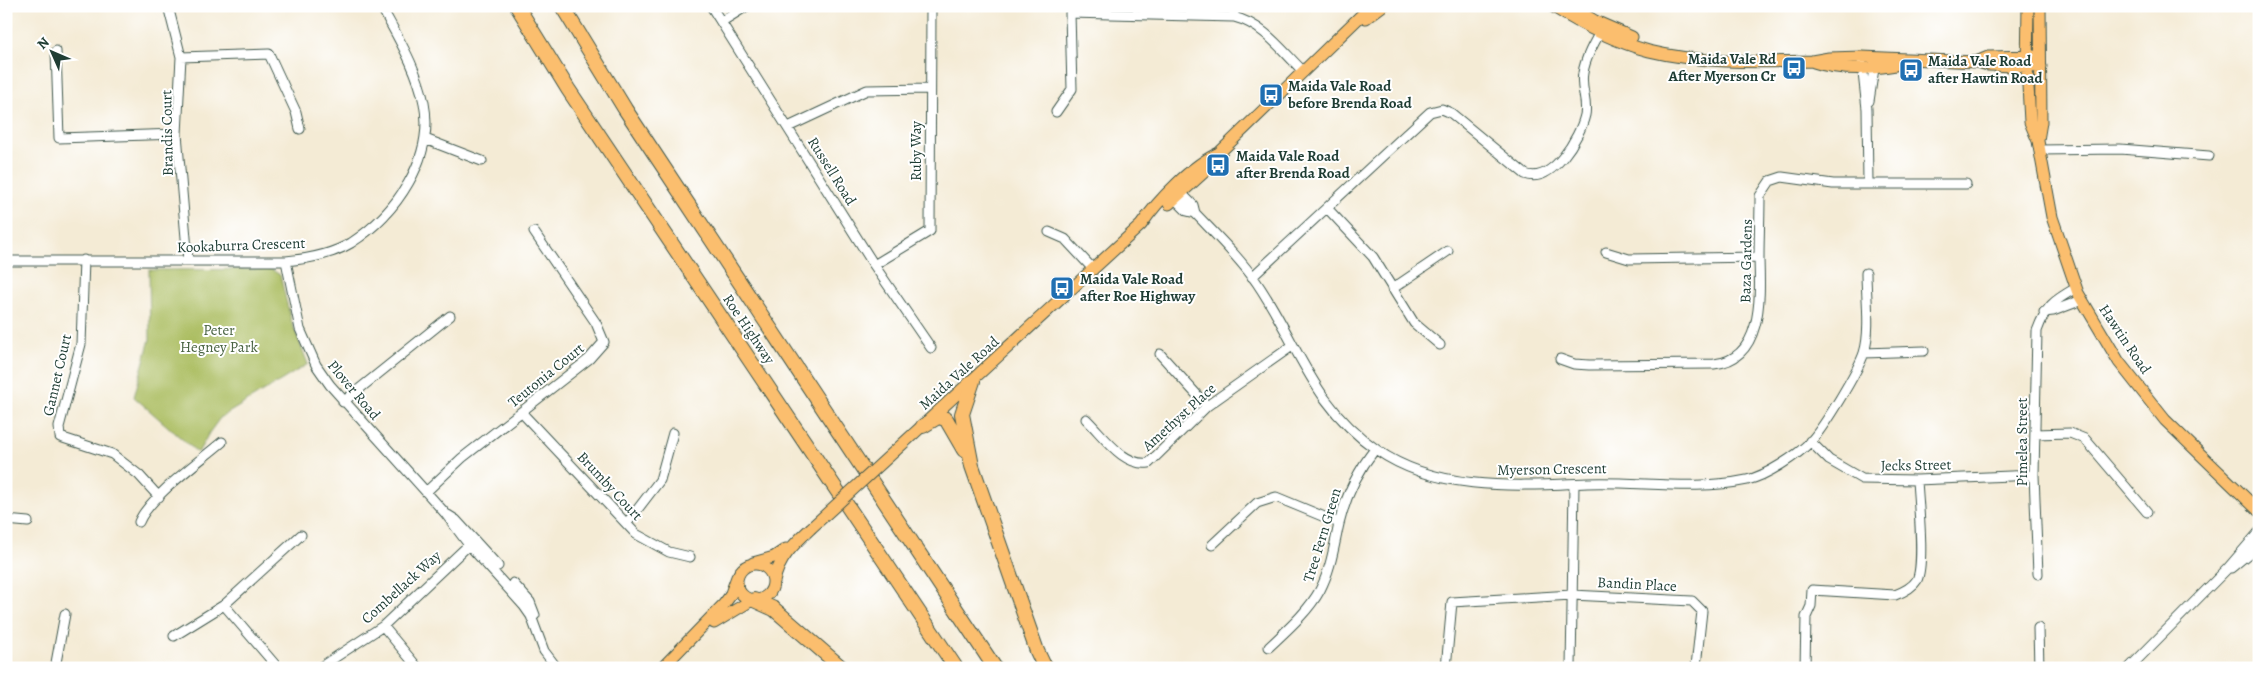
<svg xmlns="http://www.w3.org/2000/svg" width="2265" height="674" font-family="Alegreya,serif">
<rect width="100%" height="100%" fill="#fff"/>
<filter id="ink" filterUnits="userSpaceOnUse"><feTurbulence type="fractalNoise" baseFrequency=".02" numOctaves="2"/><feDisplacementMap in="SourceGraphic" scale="10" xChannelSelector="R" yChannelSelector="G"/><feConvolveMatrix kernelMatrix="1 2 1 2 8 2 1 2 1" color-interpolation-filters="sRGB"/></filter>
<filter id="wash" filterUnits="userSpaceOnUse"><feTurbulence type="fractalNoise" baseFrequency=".0096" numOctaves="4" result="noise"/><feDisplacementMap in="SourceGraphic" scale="20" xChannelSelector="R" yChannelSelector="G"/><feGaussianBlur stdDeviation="1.12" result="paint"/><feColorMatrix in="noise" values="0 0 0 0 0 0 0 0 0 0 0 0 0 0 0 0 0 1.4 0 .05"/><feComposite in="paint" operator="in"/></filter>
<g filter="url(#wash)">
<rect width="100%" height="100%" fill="#f4ebd5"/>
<!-- green -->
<path fill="#abbd61" stroke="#657d4a" d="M 271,269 L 280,275 L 291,320 L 308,364 L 220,418 L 209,433 L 198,453 L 134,397 L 150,339 L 149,270 Z"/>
</g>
<g filter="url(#ink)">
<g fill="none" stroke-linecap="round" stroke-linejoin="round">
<!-- minor casing -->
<g stroke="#3f574c" stroke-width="11">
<path id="minor" d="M 168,6 L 181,57 L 177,134 L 188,261
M 711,6 L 874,265 L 931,348
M 1234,6 L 1234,17 C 1265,25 1282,51 1304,72
M 721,22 L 747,6
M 56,51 L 59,138 L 177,134
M 181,57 L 269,54 L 296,112 L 300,129
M 1862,64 L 1867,109 L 1868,183
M 1869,101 L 1875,62
M 1056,112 L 1072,89 L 1070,13 L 1234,17
M 788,127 L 867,90 L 930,89
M 425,139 L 482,161
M 2039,150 L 2120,149 L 2209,156
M 1178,190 L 1193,205 L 1195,213 C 1216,235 1240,258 1257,283 C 1299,345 1312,405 1377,450 C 1437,492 1517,486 1587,483 C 1640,481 1695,491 1747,480 C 1766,476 1798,455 1811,441 C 1824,427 1858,371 1864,353 C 1871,331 1866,296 1866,273
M 1172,196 L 1187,211 L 1195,213
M 1327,208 L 1373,257 L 1414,323 L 1440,345
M 1049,232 L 1065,239 L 1093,269
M 1606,252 L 1629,259 L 1759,257
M 84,260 L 81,344 L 59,427 L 60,437 L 112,454 L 139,475 L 159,497
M 6,261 L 286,261 C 307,259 333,254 351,243 C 396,214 435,158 424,103 C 417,68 398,38 381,6
M 286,261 L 300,329 L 316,365 L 330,385 L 445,513 L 469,545 L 524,606 L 531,616 L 544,651 L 557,668
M 874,265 L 930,231 L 931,6
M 1252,277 L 1430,112 L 1442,109 L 1451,113 L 1525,174 C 1552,185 1580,137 1585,115 C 1588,101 1580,88 1583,73 C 1585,58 1595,41 1603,27
M 1392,289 L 1448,251
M 2044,312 L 2053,311 L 2082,300
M 1864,353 L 1924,351
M 1160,354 L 1207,406
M 1560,359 L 1574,364 L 1589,365 L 1714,364 C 1764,359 1760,295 1759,259 C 1759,238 1760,217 1760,196 L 1770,181 L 1782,177 L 1833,184 L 1966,184
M 343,402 L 450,316
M 522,413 L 636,534 L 669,552 L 690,557
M 1086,419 C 1103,435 1123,467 1149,463 L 1207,406 L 1292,346
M 2035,434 L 2070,433 L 2085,439 L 2147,512
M 1810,441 L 1829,460 L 1862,479 L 1917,480 L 2034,475
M 426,492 L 462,458 L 589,359 L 604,342 L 596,323 L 534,232
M 448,515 L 456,520 L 498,566
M 6,520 L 28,522
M 139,522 C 149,497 200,461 222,442
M 627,523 L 660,480 L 673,433
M 1212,545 L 1257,503 L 1276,497 L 1339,523
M 2231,568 L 2259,545
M 2038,574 L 2034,475 L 2037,331 C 2046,306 2053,301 2076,288
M 513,583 L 530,602 L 535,615
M 224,605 L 278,668
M 383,626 L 418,668
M 2038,628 L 2039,668
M 174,636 L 224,605 L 301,535
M 1269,647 C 1287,630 1308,612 1320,590 C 1331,569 1334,546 1339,524 C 1346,495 1357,472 1375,449
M 55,668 L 65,614
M 319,668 L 383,626 L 474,540
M 1446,668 L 1452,602 L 1572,595 L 1692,601 L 1702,611 L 1696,666
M 1571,668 L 1574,484
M 1805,668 L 1806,617 L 1811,606 L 1812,590 L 1895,595 C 1903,592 1912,588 1917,580 C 1925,563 1918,501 1917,480
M 2129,668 L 2228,568 L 2259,532"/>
</g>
<!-- major casing -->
<g stroke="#3f574c" stroke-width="13">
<path id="major" d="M 1552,6 C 1582,25 1615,42 1649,51 C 1702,64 1758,62 1812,61 L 1829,58 L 1862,57 L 1976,62 L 1988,65 L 2041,67
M 1570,6 L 1595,21 L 1632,37
M 2028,6 L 2027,67 L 2030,122 L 2038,141 L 2052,217 L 2078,293 L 2119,362 L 2165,420 L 2259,511
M 1366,18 L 1382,6
M 1814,62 C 1840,71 1878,70 1904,63
M 1976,62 L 1988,57 L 2034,56
M 2038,140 L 2041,122 L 2040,6
M 1169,204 L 1211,166 L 1219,153 L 1371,6
M 896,450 L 1141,225 C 1158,200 1192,165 1219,153
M 753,563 L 774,557 L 786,549
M737 582a18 18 0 1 1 36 0a18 18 0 1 1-36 0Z
M 774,582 C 778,559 794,544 810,529
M 714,623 L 752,600
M 662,668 L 724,604 L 730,596 L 737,577"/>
</g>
<!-- highway casing -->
<g stroke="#3f574c" stroke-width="16">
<path id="highway" d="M 517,6 L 568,89 L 956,668
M 562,6 L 625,109 L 995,668
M 973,381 L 962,414 L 972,466 L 1037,651 L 1045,668
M 923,426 L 938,417 L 946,419 L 964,450
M 754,600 L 774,609 L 842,668"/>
</g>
<!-- minor -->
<use href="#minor" stroke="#fff" stroke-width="9"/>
<!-- major -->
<use href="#major" stroke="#fbbe6e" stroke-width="11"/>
<!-- highway -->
<use href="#highway" stroke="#fbbe6e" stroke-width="14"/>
<!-- major-bridge casing -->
<g stroke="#3f574c" stroke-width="13" stroke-linecap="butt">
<path id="major-bridge" d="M 810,529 L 896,450"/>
</g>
<!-- major-bridge -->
<use href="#major-bridge" stroke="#fbbe6e" stroke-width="11"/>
</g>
</g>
<!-- icons -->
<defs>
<g id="bus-square" transform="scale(1.25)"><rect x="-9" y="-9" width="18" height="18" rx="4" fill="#1f6fb2" stroke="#fff"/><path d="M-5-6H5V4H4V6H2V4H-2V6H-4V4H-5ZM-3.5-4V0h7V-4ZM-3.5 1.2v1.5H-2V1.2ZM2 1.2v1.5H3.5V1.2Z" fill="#fff"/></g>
</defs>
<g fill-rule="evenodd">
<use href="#bus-square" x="1794" y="68"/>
<use href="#bus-square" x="1911" y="70"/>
<use href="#bus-square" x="1271" y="95"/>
<use href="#bus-square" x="1218" y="165"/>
<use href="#bus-square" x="1062" y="288"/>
</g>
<g text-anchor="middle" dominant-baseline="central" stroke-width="4" stroke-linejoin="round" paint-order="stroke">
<!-- poi labels -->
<g font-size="15" font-weight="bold" fill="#1f3d34" stroke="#fff" text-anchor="start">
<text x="1776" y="59" text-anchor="end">Maida Vale Rd<tspan x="1776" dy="17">After Myerson Cr</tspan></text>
<text x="1928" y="61">Maida Vale Road<tspan x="1928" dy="17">after Hawtin Road</tspan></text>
<text x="1288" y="86">Maida Vale Road<tspan x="1288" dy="17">before Brenda Road</tspan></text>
<text x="1236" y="156">Maida Vale Road<tspan x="1236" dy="17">after Brenda Road</tspan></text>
<text x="1080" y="279">Maida Vale Road<tspan x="1080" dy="17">after Roe Highway</tspan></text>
</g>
<!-- street labels -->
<g font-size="15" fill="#1f3d34" stroke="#fff">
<text transform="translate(167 133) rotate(-91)">Brandis Court</text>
<text transform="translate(916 151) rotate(-90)">Ruby Way</text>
<text transform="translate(832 171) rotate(58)">Russell Road</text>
<text transform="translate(241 245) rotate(-2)">Kookaburra Crescent</text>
<text transform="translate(1746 261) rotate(-89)">Baza Gardens</text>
<text transform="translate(749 329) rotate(56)">Roe Highway</text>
<text transform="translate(2125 339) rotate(56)">Hawtin Road</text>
<text transform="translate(959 373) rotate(-42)">Maida Vale Road</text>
<text transform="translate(57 375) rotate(-77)">Gannet Court</text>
<text transform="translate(546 375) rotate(-39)">Teutonia Court</text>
<text transform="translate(354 390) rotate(50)">Plover Road</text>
<text transform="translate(1179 417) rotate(-42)">Amethyst Place</text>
<text transform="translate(2022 442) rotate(-90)">Pimelea Street</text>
<text transform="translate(1916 465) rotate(-1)">Jecks Street</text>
<text transform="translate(1552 469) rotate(-1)">Myerson Crescent</text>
<text transform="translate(610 486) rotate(47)">Brumby Court</text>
<text transform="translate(1322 535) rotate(-73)">Tree Fern Green</text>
<text transform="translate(1637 584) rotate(3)">Bandin Place</text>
<text transform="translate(401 587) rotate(-42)">Combellack Way</text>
</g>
<!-- park labels -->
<g font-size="15" fill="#496342" stroke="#fff">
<text x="219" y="330">Peter<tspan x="219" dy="17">Hegney Park</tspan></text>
</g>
</g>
<!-- margin -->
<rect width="2265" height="674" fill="none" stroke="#fff" stroke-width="25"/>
<!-- north arrow -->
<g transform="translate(52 52) rotate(315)" stroke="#ffffff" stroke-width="4" paint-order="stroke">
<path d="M0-4L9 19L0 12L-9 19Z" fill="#1f3d34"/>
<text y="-8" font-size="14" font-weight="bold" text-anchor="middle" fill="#1f3d34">N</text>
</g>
</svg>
